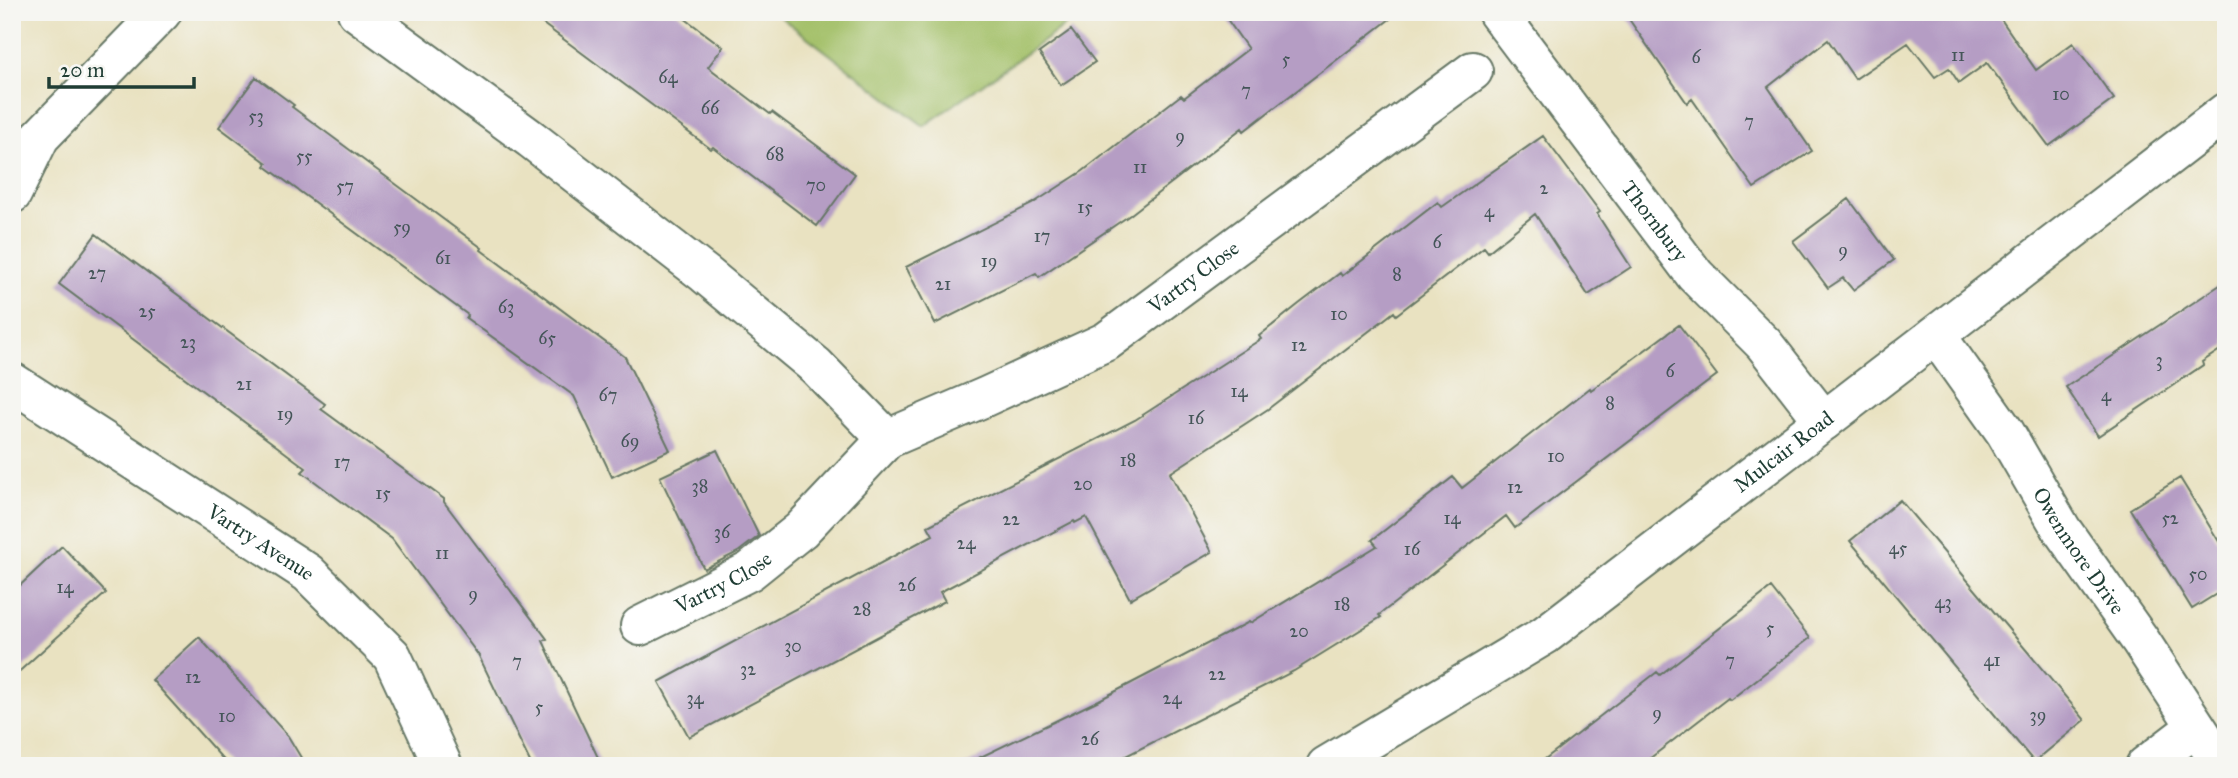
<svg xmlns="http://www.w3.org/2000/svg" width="2238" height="778" font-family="'IM FELL Great Primer',serif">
<rect width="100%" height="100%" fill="#f6f6f2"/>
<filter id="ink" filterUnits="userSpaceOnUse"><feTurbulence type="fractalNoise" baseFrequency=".0143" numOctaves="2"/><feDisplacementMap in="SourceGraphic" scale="14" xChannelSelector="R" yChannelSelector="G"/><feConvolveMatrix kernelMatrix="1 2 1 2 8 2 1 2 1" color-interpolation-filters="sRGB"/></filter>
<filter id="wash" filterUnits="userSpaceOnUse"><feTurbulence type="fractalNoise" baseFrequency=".00686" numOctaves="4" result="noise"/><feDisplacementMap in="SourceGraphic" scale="28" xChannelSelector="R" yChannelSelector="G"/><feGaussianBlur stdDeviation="1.57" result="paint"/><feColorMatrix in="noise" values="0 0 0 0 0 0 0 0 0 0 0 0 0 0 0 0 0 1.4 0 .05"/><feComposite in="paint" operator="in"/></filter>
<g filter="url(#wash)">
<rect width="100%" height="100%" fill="#e9e2c1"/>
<!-- green -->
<path fill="#a3c067" stroke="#617e4e" stroke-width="2" d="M 774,12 L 1084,12 L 924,126 Z"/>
<g id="blocks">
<!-- building -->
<path fill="#b59dc4" d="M 527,12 L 676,12 L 723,47 L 708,67 L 770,114 L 772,112 L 855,174 L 817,226 L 713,147 L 711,149 Z
M 1222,12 L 1399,12 L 1244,131 L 1242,128 L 1130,215 L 1039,277 L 1036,273 L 935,324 L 906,267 L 1032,204 L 1083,171 L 1181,95 L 1184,98 L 1248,49 Z
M 1624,12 L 1996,12 L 2036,70 L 2073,43 L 2114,99 L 2049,146 L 1987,63 L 1959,83 L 1949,68 L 1935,77 L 1908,43 L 1855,79 L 1828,40 L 1768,87 L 1812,151 L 1754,188 L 1692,99 L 1687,103 Z
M 1071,30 L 1095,62 L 1061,85 L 1039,53 Z
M 256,77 L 294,105 L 292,107 L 482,248 L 481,250 L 625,357 L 670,450 L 612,477 L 574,396 L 466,318 L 468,315 L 265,166 L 267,163 L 219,127 Z
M 1543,136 L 1600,212 L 1597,214 L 1631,267 L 1588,295 L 1535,214 L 1488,252 L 1484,247 L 1396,315 L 1394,312 L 1268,409 L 1170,473 L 1212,552 L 1130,599 L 1086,517 L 1075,523 L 1074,521 L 940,592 L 945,601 L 689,737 L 659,682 L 933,535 L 928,526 L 1135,420 L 1261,339 L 1259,336 L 1299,304 L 1340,273 L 1342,276 L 1438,202 L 1442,207 Z
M 1849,199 L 1894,260 L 1853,290 L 1843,278 L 1828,288 L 1793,241 Z
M 96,234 L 325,404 L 321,409 L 444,499 L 444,502 L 547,639 L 543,641 L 602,766 L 532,766 L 479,656 L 392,539 L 302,472 L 306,468 L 59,284 Z
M 2226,281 L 2226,346 L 2202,362 L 2203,365 L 2098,436 L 2066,387 Z
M 1679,325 L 1717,375 L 1515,528 L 1506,516 L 1379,615 L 1381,617 L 1294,671 L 1106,766 L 962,766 L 1099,700 L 1249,622 L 1250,623 L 1377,546 L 1372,540 L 1453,477 L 1462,488 L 1590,388 L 1591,390 Z
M 717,450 L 759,536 L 738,552 L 704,569 L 660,477 Z
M 2180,478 L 2226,553 L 2226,588 L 2192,609 L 2130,509 Z
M 1900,500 L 2085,720 L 2034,762 L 1850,541 Z
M 62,546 L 106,593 L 12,678 L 12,593 Z
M 1771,588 L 1810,638 L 1730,700 L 1728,698 L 1640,766 L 1536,766 L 1657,672 L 1660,675 Z
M 199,637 L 288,736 L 306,766 L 229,766 L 152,680 Z"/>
</g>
</g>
<g filter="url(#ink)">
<use href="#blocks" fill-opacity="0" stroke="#667765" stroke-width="2"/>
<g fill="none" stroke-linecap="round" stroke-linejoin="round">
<!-- minor casing -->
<g stroke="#667765" stroke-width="42">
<g id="minor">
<path d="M 357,12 L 531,139 L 705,274 L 816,366 L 887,439"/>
<path id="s1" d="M 1497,12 L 1695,275 L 1764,344 L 1824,421"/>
<path d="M 12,194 L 40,137 L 162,12"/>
<path id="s2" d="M 1936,335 L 2005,432 L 2062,530 L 2140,640 L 2222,766"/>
<path id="s3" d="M 12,382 L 308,573 L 392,656 L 443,766"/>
<path id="s4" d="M 640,626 L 750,571 L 801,530 L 887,439 L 985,397 L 1107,341 L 1473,71"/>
<path id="s5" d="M 1326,766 L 1545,635 L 2226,112"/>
<path d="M 2145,766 L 2196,727"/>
</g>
</g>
<!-- minor -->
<use href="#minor" stroke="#fff" stroke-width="38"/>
</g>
</g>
<g text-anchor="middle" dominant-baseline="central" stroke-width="5" stroke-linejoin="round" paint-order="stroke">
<!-- number labels -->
<g font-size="18" fill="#445558">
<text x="1958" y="55">11</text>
<text x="1696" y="57">6</text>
<text x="1286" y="59">5</text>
<text x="668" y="77">64</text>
<text x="1246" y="90">7</text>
<text x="2061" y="94">10</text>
<text x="710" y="108">66</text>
<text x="256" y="116">53</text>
<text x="1749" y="121">7</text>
<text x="1180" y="136">9</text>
<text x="775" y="154">68</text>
<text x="304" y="156">55</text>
<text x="1140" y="167">11</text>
<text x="816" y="185">70</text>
<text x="345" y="186">57</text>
<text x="1544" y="188">2</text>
<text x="1085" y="207">15</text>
<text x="1489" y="211">4</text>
<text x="402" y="227">59</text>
<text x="1042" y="236">17</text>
<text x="1437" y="242">6</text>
<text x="1843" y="250">9</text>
<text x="443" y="258">61</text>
<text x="989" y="261">19</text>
<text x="97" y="273">27</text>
<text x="1397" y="274">8</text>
<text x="943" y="284">21</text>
<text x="506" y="307">63</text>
<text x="147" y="311">25</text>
<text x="1339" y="314">10</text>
<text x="547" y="338">65</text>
<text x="188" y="342">23</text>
<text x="1299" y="345">12</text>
<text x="2159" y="360">3</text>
<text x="1670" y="371">6</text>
<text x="244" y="384">21</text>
<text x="1239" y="391">14</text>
<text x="608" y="395">67</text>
<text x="2106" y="395">4</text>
<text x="1610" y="403">8</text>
<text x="285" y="414">19</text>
<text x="1196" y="418">16</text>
<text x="630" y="441">69</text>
<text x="1556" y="456">10</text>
<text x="1128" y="460">18</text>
<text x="342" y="462">17</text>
<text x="1083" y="484">20</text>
<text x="700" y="486">38</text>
<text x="1515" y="487">12</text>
<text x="383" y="493">15</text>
<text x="1452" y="518">14</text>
<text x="2170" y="518">52</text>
<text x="1011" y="519">22</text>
<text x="722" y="532">36</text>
<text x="966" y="543">24</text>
<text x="1898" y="548">45</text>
<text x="1412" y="549">16</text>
<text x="442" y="553">11</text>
<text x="2198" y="574">50</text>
<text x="907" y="585">26</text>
<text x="65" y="587">14</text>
<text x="473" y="594">9</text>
<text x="1943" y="602">43</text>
<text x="1342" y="604">18</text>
<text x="862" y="609">28</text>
<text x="1770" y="628">5</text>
<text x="1299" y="631">20</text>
<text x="793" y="646">30</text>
<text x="1730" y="660">7</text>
<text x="1992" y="660">41</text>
<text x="517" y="661">7</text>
<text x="748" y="669">32</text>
<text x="1217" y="674">22</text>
<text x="193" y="677">12</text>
<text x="695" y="698">34</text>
<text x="1172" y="698">24</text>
<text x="539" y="707">5</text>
<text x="1657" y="713">9</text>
<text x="2038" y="715">39</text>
<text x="227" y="716">10</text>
<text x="1090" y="739">26</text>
</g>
<!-- street labels -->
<g font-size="21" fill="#1f3d34" stroke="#f6f6f2">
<text stroke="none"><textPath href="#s1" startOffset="262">Thornbury</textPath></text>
<text stroke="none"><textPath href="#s4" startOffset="662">Vartry Close</textPath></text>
<text stroke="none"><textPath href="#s5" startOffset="556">Mulcair Road</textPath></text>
<text stroke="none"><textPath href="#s3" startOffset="296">Vartry Avenue</textPath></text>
<text stroke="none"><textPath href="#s2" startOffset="259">Owenmore Drive</textPath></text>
<text stroke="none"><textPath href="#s4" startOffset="94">Vartry Close</textPath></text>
</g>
</g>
<!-- margin -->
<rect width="2238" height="778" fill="none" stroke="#f6f6f2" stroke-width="42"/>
<!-- scale -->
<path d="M49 77v10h145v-10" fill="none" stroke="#1f3d34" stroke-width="3.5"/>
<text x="60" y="77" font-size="21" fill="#1f3d34" stroke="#f6f6f2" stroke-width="5" paint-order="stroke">20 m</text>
</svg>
